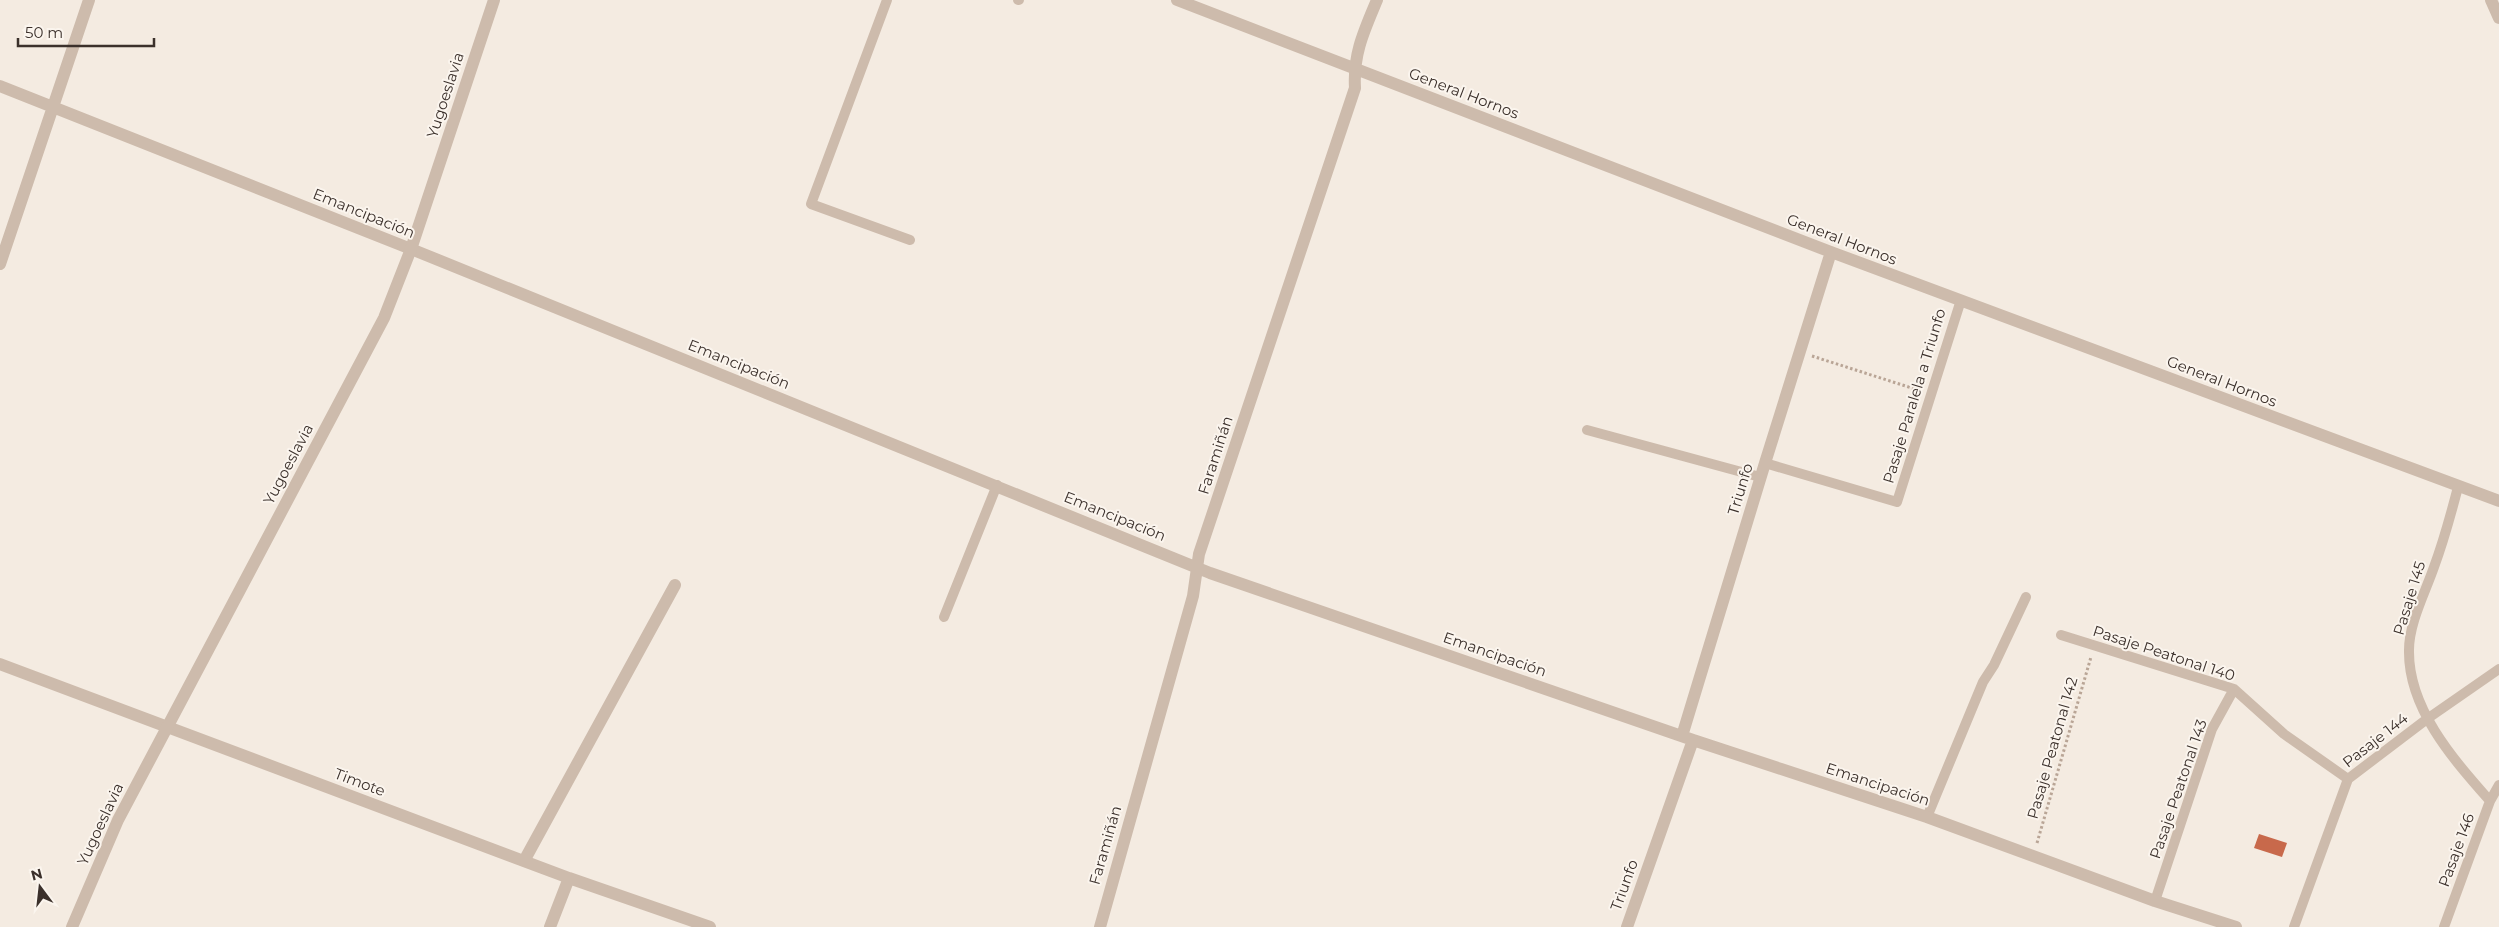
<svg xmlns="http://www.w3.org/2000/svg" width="2499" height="927" font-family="Montserrat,sans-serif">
<rect width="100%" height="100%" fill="#f4ebe1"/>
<!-- building -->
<path fill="#c8694b" d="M 2259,834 L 2287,843 L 2282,857 L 2254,848 Z"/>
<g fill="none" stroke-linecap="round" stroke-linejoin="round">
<!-- path -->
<path stroke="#b9a596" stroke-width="3" stroke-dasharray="2.5 2.5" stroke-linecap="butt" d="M 1812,356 L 1918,390
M 2037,843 L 2091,657"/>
<!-- service -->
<path stroke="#cdbbac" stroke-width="10" d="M 887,0 L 811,204 L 910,240
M 1018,0 L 1019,0
M 1587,430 L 1760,477
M 1765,463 L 1897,502 L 1961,300
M 2458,487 C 2451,514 2444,540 2434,567 C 2425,593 2409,623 2409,650 C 2408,709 2454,760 2490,801
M 944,617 L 997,485
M 2061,635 L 2234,689 L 2284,734 L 2348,779
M 1927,817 L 1983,682 L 1994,665 L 2026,597
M 2155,901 L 2212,729 L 2234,689
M 2294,927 L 2348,779 L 2427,719 L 2499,669
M 2444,927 L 2490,801 L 2499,785"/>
<!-- minor -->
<path stroke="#cdbbac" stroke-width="12" d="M 1177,0 L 1831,252 L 2499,501
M 2491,0 L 2499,18
M 0,86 L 411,249 L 1210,573 L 1693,740 L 1927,817 L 2155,901 L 2236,927
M 0,264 L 89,0
M 0,664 L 569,878 L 710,927
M 1682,736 L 1765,463 L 1831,252
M 524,861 L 675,585
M 550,927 L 569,878
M 1100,927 L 1193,596 L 1199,554 L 1355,88 C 1353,54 1364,31 1377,0
M 1627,927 L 1693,740"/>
<!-- tertiary -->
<path stroke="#cdbbac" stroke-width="12" d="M 72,927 L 118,820 L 384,318 L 411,249 L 494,0"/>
</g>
<g text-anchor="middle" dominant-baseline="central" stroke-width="4" stroke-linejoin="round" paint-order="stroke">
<!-- street labels -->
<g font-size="15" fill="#3b302b" stroke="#fbf5ee">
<text transform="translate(1464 93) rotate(21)">General Hornos</text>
<text transform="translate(445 95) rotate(-72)">Yugoeslavia</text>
<text transform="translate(364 213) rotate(22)">Emancipación</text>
<text transform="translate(1842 239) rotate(21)">General Hornos</text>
<text transform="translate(739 364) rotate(22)">Emancipación</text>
<text transform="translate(2222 381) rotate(21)">General Hornos</text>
<text transform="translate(1914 396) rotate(-73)">Pasaje Paralela a Triunfo</text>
<text transform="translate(1215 455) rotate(-72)">Faramiñán</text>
<text transform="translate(288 464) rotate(-62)">Yugoeslavia</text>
<text transform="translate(1740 489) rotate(-73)">Triunfo</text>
<text transform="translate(1115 516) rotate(22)">Emancipación</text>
<text transform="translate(2409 598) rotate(-73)">Pasaje 145</text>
<text transform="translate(2164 653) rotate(18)">Pasaje Peatonal 140</text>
<text transform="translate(1495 654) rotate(19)">Emancipación</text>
<text transform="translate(2375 740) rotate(-38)">Pasaje 144</text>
<text transform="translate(2052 748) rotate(-74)">Pasaje Peatonal 142</text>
<text transform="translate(360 782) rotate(21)">Timote</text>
<text transform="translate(1878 784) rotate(18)">Emancipación</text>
<text transform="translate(2178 789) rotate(-71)">Pasaje Peatonal 143</text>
<text transform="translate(100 824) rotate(-65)">Yugoeslavia</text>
<text transform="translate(1105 845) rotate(-74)">Faramiñán</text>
<text transform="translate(2456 850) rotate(-70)">Pasaje 146</text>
<text transform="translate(1624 885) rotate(-70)">Triunfo</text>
</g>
</g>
<!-- north arrow -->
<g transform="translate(40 887) rotate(345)" stroke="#fbf5ee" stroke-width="4" paint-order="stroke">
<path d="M0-4L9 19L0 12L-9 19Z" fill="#3b302b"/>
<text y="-8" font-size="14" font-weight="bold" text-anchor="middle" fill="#3b302b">N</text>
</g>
<!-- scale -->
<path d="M18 38v8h136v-8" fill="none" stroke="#3b302b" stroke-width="2.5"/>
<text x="25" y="38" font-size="15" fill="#3b302b" stroke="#fbf5ee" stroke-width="4" paint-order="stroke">50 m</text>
</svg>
